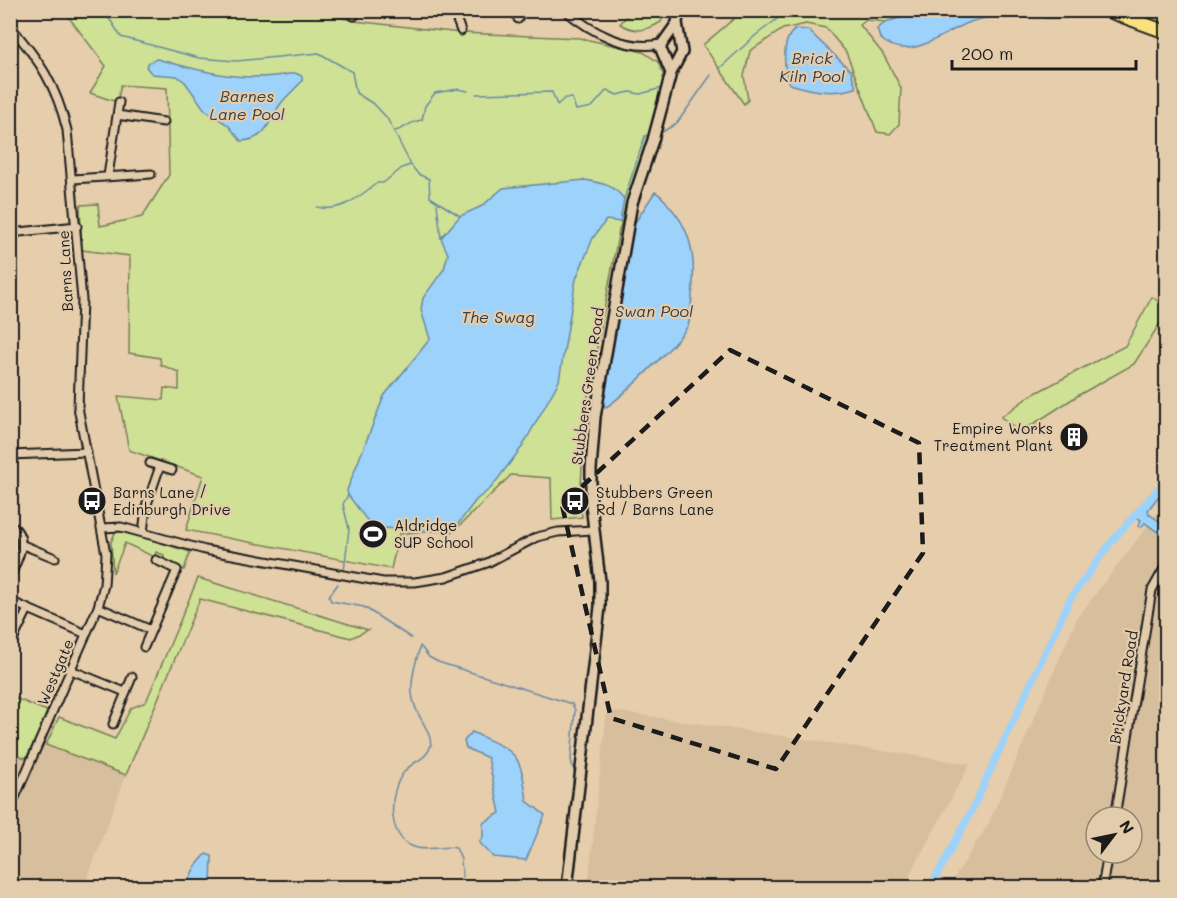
<svg xmlns="http://www.w3.org/2000/svg" width="1177" height="898" font-family="Mali,sans-serif">
<rect width="100%" height="100%" fill="#e6cdab"/>
<filter id="ink" filterUnits="userSpaceOnUse"><feTurbulence type="fractalNoise" baseFrequency=".0167" numOctaves="2"/><feDisplacementMap in="SourceGraphic" scale="12" xChannelSelector="R" yChannelSelector="G"/><feConvolveMatrix kernelMatrix="1 2 1 2 8 2 1 2 1" color-interpolation-filters="sRGB"/></filter>
<g filter="url(#ink)">
<!-- built -->
<path fill="#d7be9c" fill-rule="evenodd" d="M 1166,502 L 1166,887 L 948,888 L 989,823 L 1077,618 ZM 1096,817 L 1132,817 L 1132,853 L 1096,853 Z
M 607,710 L 970,764 L 903,887 L 588,887 Z
M 10,729 L 126,775 L 84,887 L 11,887 Z"/>
<!-- green -->
<path fill="#cfe195" stroke="#767e58" stroke-width="1.5" d="M 64,11 L 317,11 L 354,21 L 461,33 L 580,38 L 643,52 L 658,62 L 663,74 L 662,88 L 650,138 L 619,230 L 585,412 L 580,504 L 582,517 L 552,520 L 551,478 L 511,475 L 458,527 L 399,534 L 391,569 L 186,530 L 203,476 L 129,450 L 118,396 L 163,400 L 164,388 L 179,390 L 179,372 L 161,365 L 160,358 L 129,353 L 130,256 L 82,250 L 80,205 L 98,204 L 100,226 L 142,217 L 169,175 L 167,88 L 121,85 L 117,102 L 90,93 L 106,66 Z
M 631,11 L 631,10 L 665,11 L 661,22 C 646,31 636,33 620,24 Z
M 743,11 L 922,11 L 886,22 L 866,20 L 860,25 L 883,54 L 901,88 L 899,124 L 890,134 L 877,132 L 846,52 L 826,28 L 806,24 L 783,29 L 750,51 L 744,76 L 748,100 L 744,104 L 703,45 Z
M 1030,11 L 1068,11 L 1065,18 L 1045,18 Z
M 1125,11 L 1166,11 L 1166,26 Z
M 1152,297 L 1166,307 L 1166,314 L 1134,364 L 1077,396 L 1021,432 L 1001,417 L 1030,396 L 1125,346 Z
M 123,531 L 190,552 L 184,570 L 163,560 L 164,555 L 156,552 L 154,557 L 125,543 L 113,573 L 111,542 L 115,533 Z
M 198,578 L 368,630 L 351,638 L 200,599 L 126,775 L 46,745 L 59,717 L 115,739 L 131,708 L 146,702 Z
M 10,696 L 49,712 L 26,758 L 11,753 Z"/>
<!-- water -->
<path fill="#9dd2fb" stroke="#6989a2" stroke-width="1.5" d="M 922,11 L 922,10 L 998,11 C 988,20 979,18 968,23 C 940,34 908,64 880,38 L 877,29 L 886,22 Z
M 796,29 L 808,30 L 851,71 L 856,88 C 832,95 813,91 790,84 C 783,69 781,38 796,29 Z
M 157,59 C 207,73 243,83 295,73 L 302,76 L 302,81 C 296,88 288,95 282,102 C 268,120 268,140 241,141 L 228,125 L 205,110 L 185,82 L 177,76 L 152,74 L 146,67 L 149,62 Z
M 585,180 C 601,183 613,184 624,199 L 620,222 L 606,220 L 593,238 L 576,279 L 559,381 L 522,447 L 491,488 L 476,500 L 452,532 L 382,528 L 369,523 L 348,495 L 347,490 L 384,396 L 430,339 L 421,310 L 423,298 L 444,269 L 448,254 L 441,238 L 460,216 L 482,206 L 503,188 Z
M 655,192 C 662,195 666,202 671,208 C 701,241 694,283 689,323 C 684,338 620,399 606,407 L 601,402 L 630,223 L 634,224 Z
M 1166,480 L 1166,494 L 1161,499 L 1158,497 L 1148,510 L 1149,514 L 1166,526 L 1166,538 L 1145,523 L 1141,527 L 1138,526 L 1141,520 L 1135,516 Z
M 472,732 C 517,753 520,750 527,801 L 545,815 L 526,860 L 493,857 L 479,842 L 483,837 L 483,823 L 500,813 L 488,758 L 466,748 L 464,741 Z
M 206,854 L 212,856 L 211,887 L 185,887 L 195,867 Z"/>
<g fill="none" stroke-linecap="round" stroke-linejoin="round">
<!-- stream -->
<path stroke="#6989a2" stroke-width="1.5" d="M 99,10 L 111,21 L 121,37 L 199,58 L 236,61 L 319,53 L 352,72 L 356,93 L 375,105 L 387,118 L 411,165 L 418,174 L 429,179 L 430,197 L 460,216
M 720,68 L 756,35 L 789,10
M 476,94 L 552,92 L 557,105 L 565,98 L 572,98 L 576,110 L 592,107 L 607,90 L 617,95 L 630,92 L 640,94 L 662,88
M 395,131 C 406,128 411,121 422,120 L 425,106 L 435,93 L 458,89 L 468,91
M 659,134 L 677,123 L 711,75
M 624,199 L 645,136 L 651,134
M 437,204 L 441,238
M 317,207 C 342,213 358,197 377,183 L 383,183 L 402,168 L 410,165
M 601,412 L 602,405
M 597,444 L 600,423
M 599,535 L 601,549
M 344,571 L 349,529 L 343,504 L 348,495
M 338,584 L 329,596 L 331,601 L 364,607 L 411,638
M 420,646 C 416,664 407,685 415,706 C 420,721 430,729 431,745 C 427,760 414,760 405,771 C 388,790 386,838 414,847 C 427,852 443,845 456,848 L 461,859 L 463,888
M 421,647 L 429,657 L 438,662 L 572,704 L 575,710 L 571,760 L 574,771"/>
<!-- canal -->
<path stroke="#9dd2fb" stroke-width="7" d="M 930,888 L 971,812 L 1070,599 L 1112,541 L 1166,480"/>
<!-- street casing -->
<g stroke="#1c1c1c" stroke-width="11">
<path id="street" d="M 453,10 L 461,31
M 565,10 C 591,32 626,51 661,44
M 354,16 L 354,10
M 518,19 L 523,10
M 10,26 C 40,61 56,85 67,130 L 82,300 L 78,407 L 106,554 L 104,585 L 98,607 L 10,809
M 117,115 L 164,122
M 108,176 L 119,102
M 73,179 L 151,174
M 10,233 L 77,226
M 10,455 L 87,452
M 150,463 L 172,470
M 10,524 C 31,539 18,558 10,577
M 102,528 L 121,527 L 205,550 L 383,582 L 415,582 L 446,577 L 487,563 L 537,537 L 558,532 L 593,530
M 143,533 L 146,507 L 160,466
M 23,545 L 55,558
M 10,601 L 86,634
M 98,607 L 151,630
M 10,646 L 28,609
M 144,647 L 177,570 L 156,560
M 71,670 L 125,692
M 113,724 L 132,677
M 1115,817 L 1152,590 L 1166,565
M 1102,888 L 1108,853"/>
</g>
<!-- secondary casing -->
<g stroke="#1c1c1c" stroke-width="14">
<path id="secondary" d="M 671,73 L 660,47 L 677,23
M 567,888 L 600,607 L 600,581 L 591,504 L 591,469 L 595,417 L 632,203 L 653,140 L 671,73 L 682,52 L 677,23 L 679,10"/>
</g>
<!-- highway casing -->
<g stroke="#1c1c1c" stroke-width="16">
<path id="highway" d="M 1106,10 L 1166,32"/>
</g>
<!-- street -->
<use href="#street" stroke="#e3ccac" stroke-width="7"/>
<!-- secondary -->
<use href="#secondary" stroke="#e3ccac" stroke-width="9"/>
<!-- highway -->
<use href="#highway" stroke="#fae180" stroke-width="12"/>
</g>
</g>
<!-- marked area -->
<path fill="none" stroke="#1c1c1c" stroke-width="4.5" stroke-dasharray="12 8" stroke-linejoin="round" d="M 730,350 L 919,443 L 923,553 L 776,769 L 611,718 L 562,505 Z"/>
<!-- icons -->
<defs>
<g id="building-disc" transform="scale(1.5)"><circle r="9.5" fill="#1c1c1c" stroke="#e3ccac"/><path d="M-4-6H4V6H1V3H-1V6H-4ZM-2.5-4.3h1.7v1.8h-1.7ZM.8-4.3h1.7v1.8H.8ZM-2.5-1h1.7V.8h-1.7ZM.8-1h1.7V.8H.8Z" fill="#fff"/></g>
<g id="bus-disc" transform="scale(1.5)"><circle r="9.5" fill="#1c1c1c" stroke="#e3ccac"/><path d="M-5-6H5V4H4V6H2V4H-2V6H-4V4H-5ZM-3.5-4V0h7V-4ZM-3.5 1.2v1.5H-2V1.2ZM2 1.2v1.5H3.5V1.2Z" fill="#fff"/></g>
<g id="stadium-disc" transform="scale(1.5)"><circle r="9.5" fill="#1c1c1c" stroke="#e3ccac"/><path d="M0-5a6.5 5 0 1 0 0 10a6.5 5 0 1 0 0-10ZM-3.5-1.8h7v3.6h-7Z" fill="#fff"/></g>
</defs>
<g fill-rule="evenodd">
<use href="#building-disc" x="1074" y="437"/>
<use href="#bus-disc" x="92" y="501"/>
<use href="#bus-disc" x="575" y="501"/>
<use href="#stadium-disc" x="373" y="534"/>
</g>
<g text-anchor="middle" dominant-baseline="central" stroke-width="4.5" stroke-linejoin="round" paint-order="stroke">
<!-- street labels -->
<g font-size="15" fill="#1c1c1c" stroke="#e3ccac">
<text transform="translate(65 271) rotate(-93)">Barns Lane</text>
<text transform="translate(587 386) rotate(-82)">Stubbers Green Road</text>
<text transform="translate(55 672) rotate(-67)">Westgate</text>
<text transform="translate(1123 687) rotate(-81)">Brickyard Road</text>
</g>
<!-- poi labels -->
<g font-size="15" fill="#1c1c1c" stroke="#e3ccac" text-anchor="start">
<text x="1053" y="428" text-anchor="end">Empire Works<tspan x="1053" dy="17">Treatment Plant</tspan></text>
<text x="113" y="492">Barns Lane /<tspan x="113" dy="17">Edinburgh Drive</tspan></text>
<text x="596" y="492">Stubbers Green<tspan x="596" dy="17">Rd / Barns Lane</tspan></text>
<text x="394" y="525">Aldridge<tspan x="394" dy="17">SUP School</tspan></text>
</g>
<!-- water labels -->
<g font-size="16" font-style="italic" fill="#364049" stroke="#e3ccac">
<text x="812" y="57">Brick<tspan x="812" dy="18">Kiln Pool</tspan></text>
<text x="247" y="95">Barnes<tspan x="247" dy="18">Lane Pool</tspan></text>
<text x="654" y="310">Swan Pool</text>
<text x="498" y="316">The Swag</text>
</g>
</g>
<!-- margin -->
<rect width="1177" height="898" fill="none" stroke="#e3ccac" stroke-width="36"/>
<rect x="18" y="18" width="1141" height="862" fill="none" stroke="#1c1c1c" stroke-width="2" filter="url(#ink)"/>
<!-- north arrow -->
<g transform="translate(1114 835) rotate(58)"><circle r="28" fill="#e3ccac" stroke="#938672" stroke-width="1.5"/>
<path d="M0-4.5L10 22L0 15L-10 22Z" fill="#1c1c1c"/>
<text y="-9" font-size="16" font-weight="bold" text-anchor="middle" fill="#1c1c1c">N</text>
</g>
<!-- scale -->
<path d="M952 60v9h184v-9" fill="none" stroke="#1c1c1c" stroke-width="3"/>
<text x="961" y="60" font-size="18" fill="#1c1c1c" stroke="#e3ccac" stroke-width="4.5" paint-order="stroke">200 m</text>
</svg>
